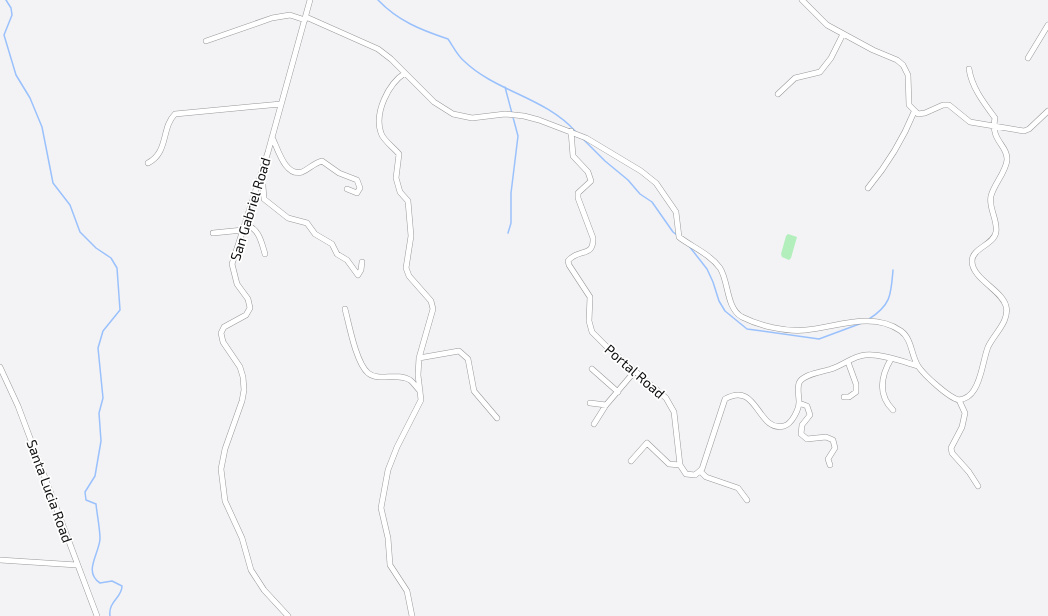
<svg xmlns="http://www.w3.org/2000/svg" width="1048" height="616" font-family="'Exo 2',sans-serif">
<rect width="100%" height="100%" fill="#f3f3f5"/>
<!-- green -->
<path fill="#b2efbd" d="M 788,234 L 797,237 L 791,258 L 789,260 L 782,257 L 781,254 L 786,236 Z"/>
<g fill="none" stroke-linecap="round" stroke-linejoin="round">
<!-- stream -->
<path stroke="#9ac1fc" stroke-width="1.5" d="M 6,0 L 11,8 L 12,15 L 4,35 L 16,75 L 30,98 L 42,127 L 53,183 L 70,205 L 80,232 L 96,248 L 111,258 L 117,268 L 120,310 L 103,331 L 98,348 L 103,398 L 99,413 L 101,441 L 95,476 L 85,492 L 86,500 L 96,504 C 97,515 100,528 100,539 C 99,554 83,572 100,583 L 112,581 L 122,586 C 122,598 108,601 110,616
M 378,0 C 398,21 421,30 448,39 C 453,46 457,55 464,61 C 496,92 545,97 576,132
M 505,87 L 518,136 L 511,193 L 511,223 L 508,233
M 583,139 L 605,161 L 628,180 L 640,194 L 652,202 L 673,232 L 677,235
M 689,246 L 707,269 L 713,282 L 719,301 L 725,311 L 747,329 L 819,339 L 862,323
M 869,319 C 891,305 891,295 893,270"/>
<!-- minor casing -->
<g stroke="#98989a" stroke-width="6">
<path id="minor" d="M 802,0 L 827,25 L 873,50 L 897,60 L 903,65 L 908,75 L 909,105 L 918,114 L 925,113 L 943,105 L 949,105 L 970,122 L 1024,131 L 1029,129 L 1048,111
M 306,17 L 378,49 L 391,59 L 434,102 L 453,114 L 472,118 L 505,114 L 524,116 L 539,120 L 586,138 L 641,171 L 656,183 L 676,212 L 679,237 C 692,247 710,254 720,268 C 729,282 726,308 742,317 C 760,326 786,332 806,330 C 837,327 872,311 901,331 C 912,339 911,355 918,366 C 924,375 949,398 959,400 C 965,399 971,395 974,390 C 982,378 983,360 988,347 C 994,334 1010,321 1006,306 C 1002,290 972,279 972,261 C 972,248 994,245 996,232 C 998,220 988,207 991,196 C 994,184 1006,172 1007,160 C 1008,145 990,141 995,118 C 984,103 972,88 969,69
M 206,41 L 272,18 L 290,15 L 305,20
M 1028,58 L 1048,25
M 405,73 C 388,84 374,113 381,133 C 383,140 394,148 399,154 L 396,178 L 400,192 L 408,201 L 411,236 L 406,268 L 409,276 L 431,301 L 433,309 L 419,358 L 418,375 L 421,400 L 397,447 L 388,470 L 381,508 L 388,538 L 390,565 L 407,591 L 412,616
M 778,94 L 795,78 L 820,72 L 831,58 L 843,34
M 571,131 L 573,156 L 588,172 L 591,181 L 578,193 L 578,198 L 593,238 C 594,258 578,248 568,261 L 569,265 L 590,297 L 589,321 L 592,332 L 607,347 L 666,398 L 674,412 L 680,465 L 686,474 L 695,475 L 702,469 L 725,399 C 758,380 757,433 784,426 C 792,424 799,409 799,402 C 799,396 797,389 799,383 C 803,374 822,372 831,369 C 842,366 853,356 865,355 C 879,353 904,362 918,366
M 272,137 C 278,149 285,177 302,172 C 309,169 314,163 322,161 L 339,173 L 357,180 L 360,188 L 357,193 L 347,189
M 148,163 C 169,152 161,128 175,114 L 281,104
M 258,183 L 263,186 L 264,199 L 288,218 L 307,223 L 315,234 L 332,244 L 337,254 L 347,260 L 358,275 L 361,270 L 362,262
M 868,188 C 887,165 903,139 914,112
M 245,224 C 259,229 261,240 265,254
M 213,233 L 243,230
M 345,309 C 349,324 356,363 368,373 C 379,382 397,372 410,380 C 413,382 417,388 420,391
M 419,358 L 459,351 L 468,359 L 474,391 L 497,418
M 891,359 C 881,376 877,394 893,410
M 0,367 L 18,406 L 97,616
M 592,369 L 618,392
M 844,397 L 849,397 L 856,392 L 856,384 L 848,362
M 959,400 L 965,413 L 962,427 L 951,448 L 952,453 L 969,472 L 978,486
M 590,403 L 606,405
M 799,403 L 807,406 L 810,415 L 802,425 L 801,434 L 807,439 L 826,437 L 833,440 L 835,448 L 828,459 L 830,465
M 594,424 L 606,405 L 635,371
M 631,461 L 647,443 L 669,464 L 680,465
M 700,471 L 706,477 L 738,488 L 747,500
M 0,560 L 77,565
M 288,616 L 264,590 L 251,570 L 242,538 L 225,501 L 221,469 L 225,449 L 242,401 L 244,390 L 243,377 L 240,367 L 223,342 L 221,333 L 224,327 L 246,315 L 250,308 L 248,299 L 237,284 L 232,264 L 268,152 L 310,0"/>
</g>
<!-- minor -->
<use href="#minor" stroke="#fff" stroke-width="5"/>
</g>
<g text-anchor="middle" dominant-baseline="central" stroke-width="3.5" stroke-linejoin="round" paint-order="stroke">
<!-- street labels -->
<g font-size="14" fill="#0f0f0f" stroke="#fff">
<text transform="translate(250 209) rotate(-73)">San Gabriel Road</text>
<text transform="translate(635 371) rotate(41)">Portal Road</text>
<text transform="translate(50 491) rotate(70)">Santa Lucia Road</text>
</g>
</g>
</svg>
